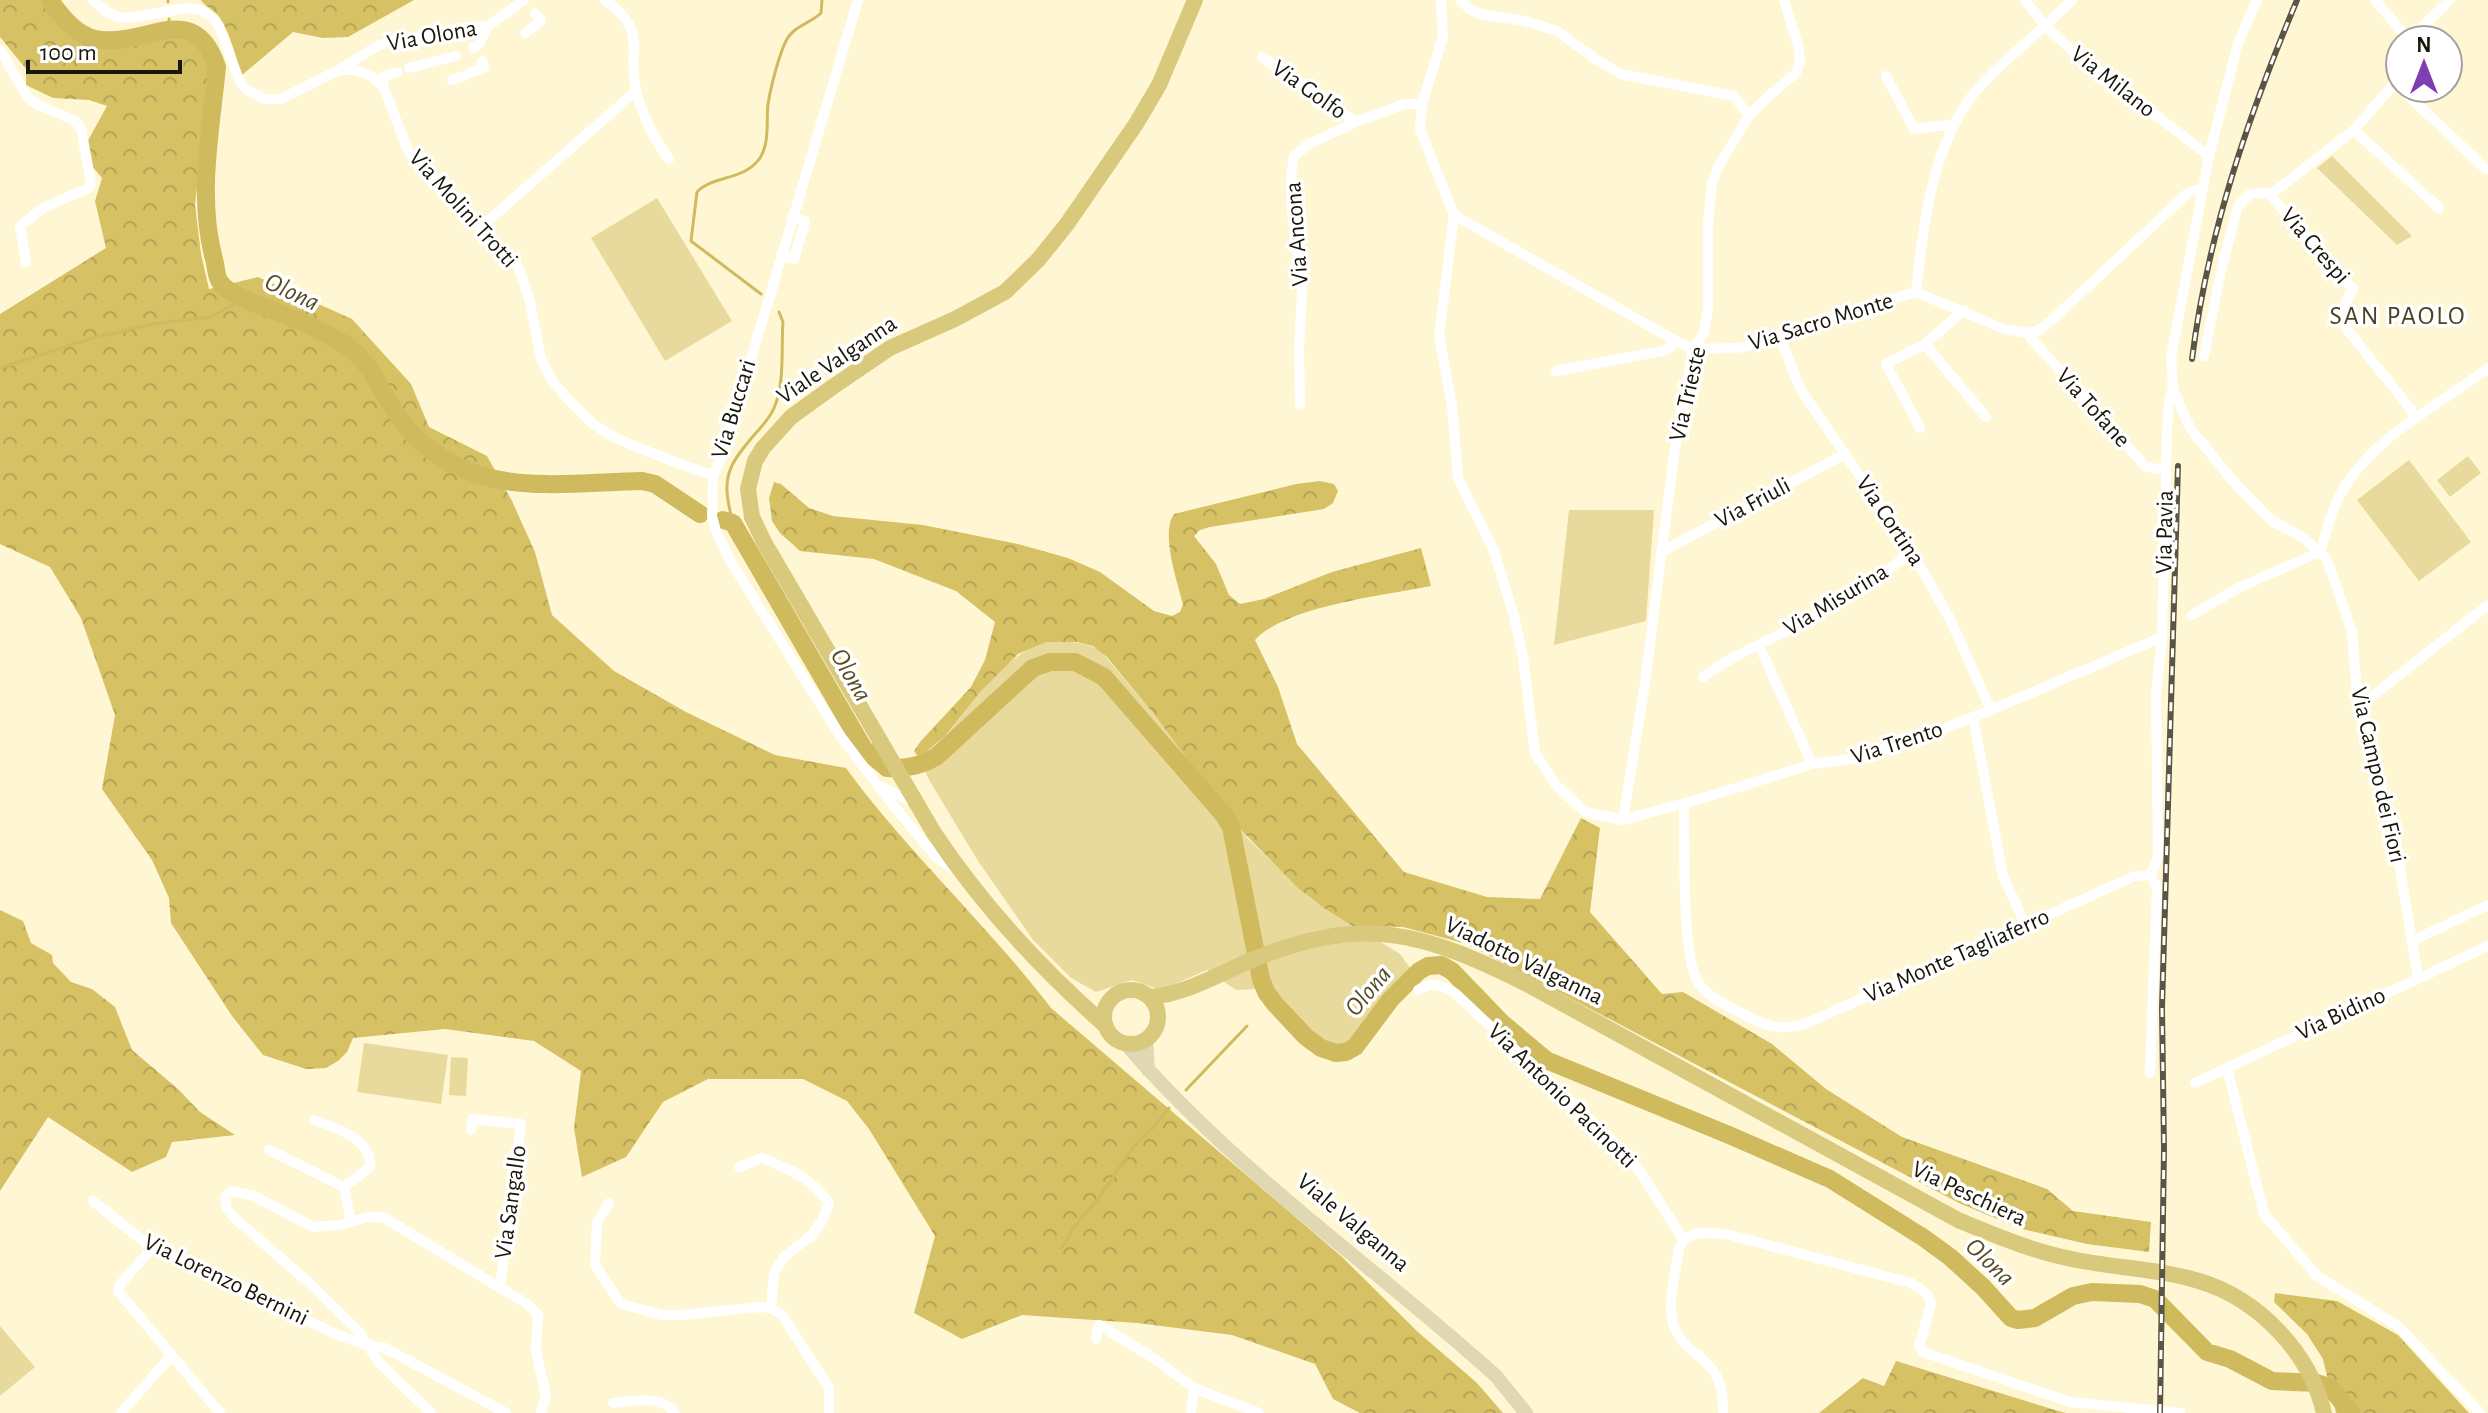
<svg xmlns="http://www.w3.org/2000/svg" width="2488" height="1413" font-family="'Alegreya Sans',sans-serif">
<defs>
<pattern id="forest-crowns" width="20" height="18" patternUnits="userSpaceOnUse" patternTransform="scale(2)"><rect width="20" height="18" fill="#d6c165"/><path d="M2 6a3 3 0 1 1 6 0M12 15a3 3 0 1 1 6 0" fill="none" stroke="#b7a556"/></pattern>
</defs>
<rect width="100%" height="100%" fill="#fff7d4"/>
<!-- grass -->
<path fill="#e8da9c" d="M 2332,156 L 2412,236 L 2397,245 L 2317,168 Z
M 657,198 L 732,321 L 665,361 L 591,238 Z
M 2468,456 L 2481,473 L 2450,497 L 2437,480 Z
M 2409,460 L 2471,542 L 2419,581 L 2357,500 Z
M 1569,510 L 1654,510 L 1646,621 L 1554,645 Z
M 1046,642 C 1065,641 1084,641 1101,651 L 1157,718 L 1246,837 L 1310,898 L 1400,954 L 1421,983 L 1400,1000 L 1365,1042 L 1333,1062 L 1296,1040 L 1255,989 L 1236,990 L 1207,970 L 1161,990 L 1132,980 L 1096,992 L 1071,978 L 1033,940 L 978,861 L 929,780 L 919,758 C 930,749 943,740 951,729 C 978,695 1003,656 1046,642 Z
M 364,1043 L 448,1055 L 441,1104 L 357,1092 Z
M 451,1057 L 468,1058 L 466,1096 L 449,1095 Z
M 0,1326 L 35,1367 L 0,1396 Z"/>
<!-- forest -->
<path fill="url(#forest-crowns)" d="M 0,0 L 43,0 C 55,15 64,31 82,40 C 121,61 183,12 206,49 C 208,54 210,62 211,67 L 195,205 L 201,254 L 209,289 L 258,277 L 352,319 L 411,384 L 429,427 L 487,456 L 512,501 L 535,552 L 552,615 L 614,671 L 686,712 L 775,755 L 846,768 C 908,853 987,924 1051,1008 L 1341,1256 L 1419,1333 L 1476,1382 L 1503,1413 L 1360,1413 L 1333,1399 L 1315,1364 L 1232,1335 L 1137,1323 L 1022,1315 L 962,1339 L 914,1313 L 935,1236 L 869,1129 L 847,1101 L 803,1079 L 708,1079 L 663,1102 L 626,1157 L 582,1177 L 574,1128 L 581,1071 L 534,1041 L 445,1029 L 353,1038 L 347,1052 L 338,1061 L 326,1068 L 306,1069 L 263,1055 L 232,1016 L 171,923 L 169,898 L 152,860 L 102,789 L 115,715 L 81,618 L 50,567 L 0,544 L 0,314 L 106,248 L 95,201 L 102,178 L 81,153 L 107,106 L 89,100 L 53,98 L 26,85 L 26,69 L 0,37 Z
M 201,0 L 414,0 L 348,37 L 323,38 L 293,32 L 242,75 C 235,56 231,35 220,18 C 215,10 206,8 201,0 Z
M 1320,481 L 1334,484 L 1338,491 L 1333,503 L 1324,509 L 1210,527 L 1200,530 L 1194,536 L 1216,564 L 1229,595 L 1240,604 L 1264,599 L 1332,572 L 1421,548 L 1431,586 C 1386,595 1286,606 1255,640 L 1278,687 L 1297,744 L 1404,872 L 1487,897 L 1540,899 L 1581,818 L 1600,828 L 1590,912 L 1662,994 L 1683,992 L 1772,1044 L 1826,1089 L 1902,1137 L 2047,1189 L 2073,1211 L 2151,1222 L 2149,1252 L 2087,1244 L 2022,1229 L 1961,1204 L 1467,944 L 1403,927 L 1353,926 L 1324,908 L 1299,889 L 1235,824 L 1157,718 L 1107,657 L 1093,646 L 1077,642 L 1046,642 L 1018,654 L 981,691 L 945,736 L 919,758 L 914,751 L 920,742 L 971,687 L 985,660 L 995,622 L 956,591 L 874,559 L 800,551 L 780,533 L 772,521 L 769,498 L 774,482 L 781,484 L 809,508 L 833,516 L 923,525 L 1018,544 L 1068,558 L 1100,572 L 1154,611 L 1172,616 L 1180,612 L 1183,605 C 1178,583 1160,533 1174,514 L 1296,484 Z
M 0,910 L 23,921 L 31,943 L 52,955 L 53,963 L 71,982 L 92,989 L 115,1007 L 132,1050 L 178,1089 L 200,1112 L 235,1135 L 172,1142 L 166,1157 L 132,1172 L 48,1117 L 0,1191 Z
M 2275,1293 L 2337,1301 L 2398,1335 L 2469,1413 L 2336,1413 L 2323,1359 L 2307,1334 L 2274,1302 Z
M 1896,1361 L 2055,1410 L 2066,1413 L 1819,1413 L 1863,1378 L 1884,1386 Z"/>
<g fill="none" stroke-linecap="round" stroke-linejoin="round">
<!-- stream -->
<path stroke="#cfba5e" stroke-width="3" d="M 168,0 L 168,2
M 169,19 L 169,27
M 761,294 L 691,241 L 697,192 C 713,175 744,181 760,158 C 770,142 766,121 768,104 C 771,86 779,54 787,39 C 794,26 811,23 821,13 L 822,0
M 0,368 L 89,339 L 152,324 L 210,317 L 244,299
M 733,523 C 721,478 726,468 755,434 C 762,426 770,418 774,408 C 785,383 781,349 783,322 L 779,312
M 1186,1090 L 1247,1026
M 1061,1249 L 1074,1227 L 1098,1199 L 1134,1146 L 1152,1129 L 1169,1108"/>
<!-- river -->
<path stroke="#cfba5e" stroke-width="18" d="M 50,0 C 62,18 79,39 102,40 C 151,44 195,0 217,67 C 211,130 197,196 214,259 C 216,265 216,277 220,282 C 230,297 268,308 285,315 C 305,323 326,333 344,344 C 370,360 381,392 398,416 C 461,502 550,483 642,481 L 655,484 L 700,514
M 723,520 L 733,523 L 864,749 L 887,768 C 905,769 921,766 936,757 L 1033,668 L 1050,662 L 1075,662 L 1104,677 L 1223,814 L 1231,827 L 1261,979 L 1266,992 L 1275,1004 L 1306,1037 L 1321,1048 L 1336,1053 L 1346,1052 L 1355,1047 L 1391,999 L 1419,971 L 1428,966 L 1441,965 L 1452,971 L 1501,1022 L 1546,1060 L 1729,1135 L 1830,1179 L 1924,1238 L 1950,1257 L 1983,1287 L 2011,1318 L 2018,1320 L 2035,1318 L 2073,1296 L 2092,1292 L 2140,1294 L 2155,1299 L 2207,1352 L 2230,1359 L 2272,1381 L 2317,1383 L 2330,1387 L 2351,1413"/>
<!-- street -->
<path stroke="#fff" stroke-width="10" d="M 93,0 L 108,13 L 118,17 L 129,18 L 186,8 L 200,10 L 210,16 L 219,26 L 239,80 L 246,89 L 264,99 L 281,99 L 339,70 L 379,45 L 459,28 L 488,26 L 524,0
M 605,0 C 649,32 627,47 636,90 C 642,115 654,139 669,159
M 858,0 L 723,453 L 713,476 L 712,516 L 716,531 L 731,562 L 839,734 L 888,799 L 937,858 L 958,872
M 1441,0 L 1443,36 L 1422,104 L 1420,129 L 1454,215 L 1439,336 L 1452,406 L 1458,478 L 1494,551 L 1514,616 L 1523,657 L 1535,753 L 1556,785 L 1585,812 L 1623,820 L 1707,797 L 1812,764 L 1858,758 L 1920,738 L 1991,710 L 2162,637
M 1460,0 L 1471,10 L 1481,14 L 1525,21 L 1557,31 L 1597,60 L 1621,74 L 1734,96 L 1749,116
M 2025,0 L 2046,27 L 2074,52 L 2209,156
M 2375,0 L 2409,40 L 2450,0
M 525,33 L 541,21 L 535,13
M 473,48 L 479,44 L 488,26
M 0,50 L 28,98 L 40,106 L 74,120 L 81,128 L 91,183 L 89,188 L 43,208 L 20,226 L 26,262
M 1262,57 L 1356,122
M 409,68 L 456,56
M 339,70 L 356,70 L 370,75 L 383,86 L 409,153 L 519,268 L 530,302 L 541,359 L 553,382 L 569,400 L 592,423 L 612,436 L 641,449 L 713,476
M 470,73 L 484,68 L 482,61
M 1886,76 L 1914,129 L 1954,124
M 2400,77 L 2354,130 L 2270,195 L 2353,289 C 2344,303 2339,313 2346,328 L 2416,416
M 452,80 L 464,76
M 2395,83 L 2486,169
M 383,86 L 384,76 L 398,72
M 2354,130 L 2439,208
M 1454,215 L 1676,341 L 1693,349 L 1738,348 L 1780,338 L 1842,313 L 1916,292 L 2004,329 L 2029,333 L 2038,331 L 2053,319 L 2189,192 L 2201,189
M 480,228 L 636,91
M 781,255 L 794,259 L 805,221 L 792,217
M 1916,292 C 1923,224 1933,136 1982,84 C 2010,54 2043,30 2072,0
M 2029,333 L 2030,337 L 2145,466 L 2156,469 L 2166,468
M 1780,338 L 1801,390 L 1912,552 L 1950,619 L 1991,710
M 1925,344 L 1986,417
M 2204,356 L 2222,266 L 2238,206 L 2250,194 L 2265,193 L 2270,195
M 1556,371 L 1662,351 L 1669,348 L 1676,341
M 2173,389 L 2190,428 L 2231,479 L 2271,520 L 2302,537 L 2327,559 L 2352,632 L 2358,705 L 2393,827 L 2418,978
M 1300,404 L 1299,348 L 1302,292 L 1292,213 L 1291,175 L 1294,156 L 1309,144 L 1356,122 L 1404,104 L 1422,104
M 1920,428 L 1886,364 L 1925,344 L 1964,310
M 1661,552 L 1845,454
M 2192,615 L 2240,587 L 2320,552 C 2327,532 2330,511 2341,493 C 2374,435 2437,407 2488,368
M 1759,645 L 1812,764
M 1703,677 C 1735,653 1773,639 1808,620 C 1845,601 1878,578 1912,552
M 2358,705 L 2365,702 L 2488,605
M 1973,717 L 2003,876 L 2026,926
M 881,787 L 913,802
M 1684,804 C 1685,840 1681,956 1698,982 C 1708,998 1726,1005 1743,1014 C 1765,1026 1782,1032 1807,1023 L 2135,876 L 2151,875
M 1623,820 L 1645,683 L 1674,455 L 1693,349 L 1704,333 L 1708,308 L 1708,224 L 1712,183 L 1718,167 L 1749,116 L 1764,100 L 1796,73 L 1800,61 L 1799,49 L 1784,0
M 2412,941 L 2488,905
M 1418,990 C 1432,981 1441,985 1455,993 L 1616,1144 L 1641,1173 L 1683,1239
M 2227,1068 L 2264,1214 L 2317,1276 L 2398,1326 L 2480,1413
M 2150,1073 L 2157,889 L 2151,875 L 2158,856 L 2156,695 L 2162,637 L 2167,432 L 2169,402 L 2173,389 L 2171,357 L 2209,156 L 2238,43 L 2257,0
M 2195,1083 L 2488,946
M 314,1120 C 338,1130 371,1137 370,1167 L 344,1187
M 471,1130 L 473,1119 L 521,1124 L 500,1287
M 269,1150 L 344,1187 L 351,1222
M 739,1167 L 762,1158 C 792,1171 809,1176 829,1203 L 822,1221 L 812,1235 L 784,1257 L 774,1273 L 771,1308
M 93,1201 L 152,1248 L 338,1335 L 367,1345 L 379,1362 L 431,1413
M 609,1203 L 597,1223 L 595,1265 L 621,1304 L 662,1315 L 682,1315 L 760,1307 L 771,1308 L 782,1315 L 829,1388 L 829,1413
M 152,1248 L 119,1286 L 118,1291 L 220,1413
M 1096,1339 L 1099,1325 L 1152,1357 L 1194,1388 L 1191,1413
M 1194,1388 L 1259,1413
M 613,1403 C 633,1401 662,1394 675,1413
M 121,1413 L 171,1356
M 506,1413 L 385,1348 L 367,1345 L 360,1333 L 307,1281 L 237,1220 L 227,1209 L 225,1197 L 231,1191 L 254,1196 L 313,1227 L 340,1225 L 368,1217 L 383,1217 L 527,1304 L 538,1315 L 536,1351 L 546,1395 L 541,1413
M 1723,1413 C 1725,1351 1684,1362 1673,1323 C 1667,1301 1676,1271 1679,1248 C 1689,1227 1711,1233 1730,1235 L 1911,1283 C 1921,1289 1929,1293 1931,1304 L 1919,1346 L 1923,1352 L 2070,1402 L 2180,1413"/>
<!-- secondary -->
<path stroke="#e0d8b3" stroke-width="14" d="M 1146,1040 L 1148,1070
M 1125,1043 C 1233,1170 1373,1265 1496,1376 L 1526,1413"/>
<!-- primary -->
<path stroke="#d9c97d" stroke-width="16" d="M1104 1017a27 27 0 1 1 54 0a27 27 0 1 1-54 0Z
M 1150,997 C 1187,994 1218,974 1252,960 C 1362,914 1423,932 1525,983 L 1958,1220 C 1994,1235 2029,1250 2067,1258 C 2111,1268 2157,1268 2199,1281 C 2259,1299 2310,1353 2324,1413
M 1106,1026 C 1041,969 982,905 934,833 L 764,542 L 752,517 L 748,489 L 755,461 L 763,448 L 791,417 L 834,386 L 890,348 L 955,319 L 1005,292 L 1038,260 L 1067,224 L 1136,124 L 1159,85 L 1195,0"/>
<!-- rail casing -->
<g stroke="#5b5644" stroke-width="6">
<path id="rail" d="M 2192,359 C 2208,232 2248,117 2297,0
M 2160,1413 L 2164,1149 L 2162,1008 L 2178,466"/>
</g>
<!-- rail -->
<use href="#rail" stroke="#fff" stroke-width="3" stroke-dasharray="9" stroke-linecap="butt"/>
</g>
<g text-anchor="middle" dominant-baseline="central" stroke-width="7" stroke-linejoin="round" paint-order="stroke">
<!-- street labels -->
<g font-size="24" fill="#181509" stroke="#fff">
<text transform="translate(432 36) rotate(-10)">Via Olona</text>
<text transform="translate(2113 82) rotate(38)">Via Milano</text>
<text transform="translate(1309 90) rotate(35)">Via Golfo</text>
<text transform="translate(463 209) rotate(48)">Via Molini Trotti</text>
<text transform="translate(1297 234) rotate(-94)">Via Ancona</text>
<text transform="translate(2315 246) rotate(49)">Via Crespi</text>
<text transform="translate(1821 322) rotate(-17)">Via Sacro Monte</text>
<text transform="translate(837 360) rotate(-34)">Viale Valganna</text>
<text transform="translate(1688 394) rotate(-77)">Via Trieste</text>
<text transform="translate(2093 408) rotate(48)">Via Tofane</text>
<text transform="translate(734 409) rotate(-73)">Via Buccari</text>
<text transform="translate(1753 503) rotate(-28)">Via Friuli</text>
<text transform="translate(1890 521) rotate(56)">Via Cortina</text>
<text transform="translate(2165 532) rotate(-89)">Via Pavia</text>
<text transform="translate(1836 600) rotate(-31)">Via Misurina</text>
<text transform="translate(1897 743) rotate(-18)">Via Trento</text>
<text transform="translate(2378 775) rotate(77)">Via Campo dei Fiori</text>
<text transform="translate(1957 956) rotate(-24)">Via Monte Tagliaferro</text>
<text transform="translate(1524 961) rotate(26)">Viadotto Valganna</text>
<text transform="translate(2341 1014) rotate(-25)">Via Bidino</text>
<text transform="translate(1562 1096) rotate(44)">Via Antonio Pacinotti</text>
<text transform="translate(1969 1194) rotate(25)">Via Peschiera</text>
<text transform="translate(511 1202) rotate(-82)">Via Sangallo</text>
<text transform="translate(1353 1223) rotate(40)">Viale Valganna</text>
<text transform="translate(226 1280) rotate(26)">Via Lorenzo Bernini</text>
</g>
<!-- water labels -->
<g font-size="26" font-style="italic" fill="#554c25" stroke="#fff">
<text transform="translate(292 292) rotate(25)">Olona</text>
<text transform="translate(851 675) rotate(60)">Olona</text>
<text transform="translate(1368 991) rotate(-50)">Olona</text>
<text transform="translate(1990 1262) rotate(44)">Olona</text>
</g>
<!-- neighbourhood labels -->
<g font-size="26" letter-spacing="2" fill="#494224" stroke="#fff">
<text x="2398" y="316">SAN PAOLO</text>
</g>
</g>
<!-- north arrow -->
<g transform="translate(2424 64)"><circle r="38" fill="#ffffff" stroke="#a3a19d" stroke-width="2"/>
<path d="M0-6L14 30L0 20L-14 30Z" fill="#7f3eb2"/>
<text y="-12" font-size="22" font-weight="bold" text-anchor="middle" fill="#181509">N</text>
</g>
<!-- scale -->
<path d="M28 60v12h152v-12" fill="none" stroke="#181509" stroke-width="4"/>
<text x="40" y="60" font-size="24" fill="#181509" stroke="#ffffff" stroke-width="6" paint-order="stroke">100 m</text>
</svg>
